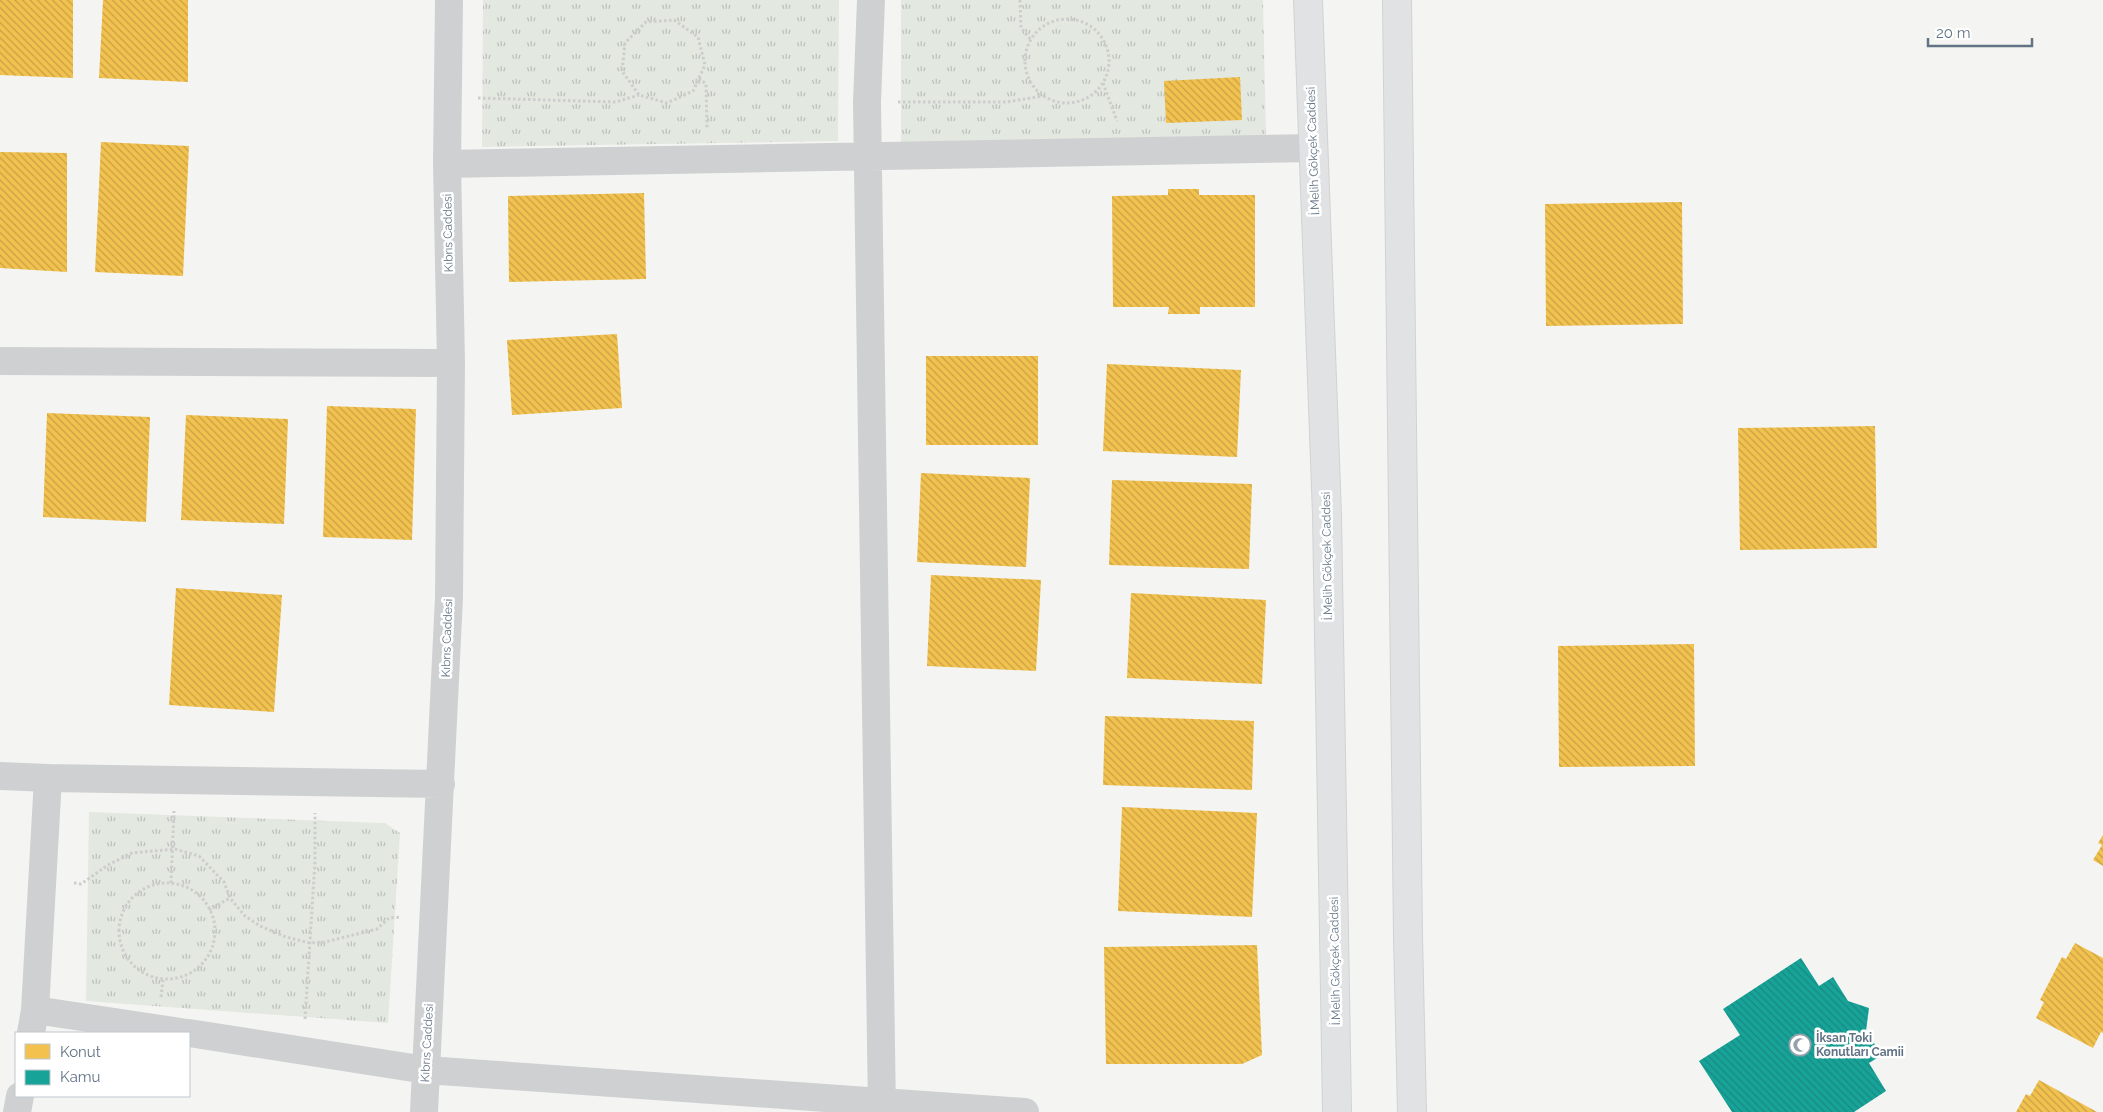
<svg xmlns="http://www.w3.org/2000/svg" width="2103" height="1112" font-family="Raleway,sans-serif">
<defs>
<pattern id="grass-tufts" width="24" height="20" patternUnits="userSpaceOnUse" patternTransform="scale(1.25)"><rect width="24" height="20" fill="#e3e8e0"/><path d="M3 7l-1-3M5 7V3M7 7l1-3M15 17l-1-3M17 17v-4M19 17l1-3" fill="none" stroke="#bbc0bb"/></pattern>
<pattern id="homes-back-hatch" width="6" height="6" patternUnits="userSpaceOnUse" patternTransform="scale(1.25)"><rect width="6" height="6" fill="#f2c14e"/><path d="M-1 5l2 2M0 0l6 6M5-1l2 2" fill="none" stroke="#c7a146"/></pattern>
<pattern id="public-back-hatch" width="6" height="6" patternUnits="userSpaceOnUse" patternTransform="scale(1.25)"><rect width="6" height="6" fill="#17a398"/><path d="M-1 5l2 2M0 0l6 6M5-1l2 2" fill="none" stroke="#188982"/></pattern>
</defs>
<rect width="100%" height="100%" fill="#f4f5f2"/>
<!-- grass -->
<path fill="url(#grass-tufts)" d="M 483,0 L 839,0 L 838,141 L 482,147 Z
M 901,0 L 1263,0 L 1266,137 L 901,142 Z
M 89,812 L 385,823 L 400,833 L 388,1023 L 86,1001 Z"/>
<!-- homes -->
<path fill="url(#homes-back-hatch)" d="M 0,0 L 73,0 L 73,78 L 0,75 Z
M 103,0 L 188,0 L 188,82 L 99,78 Z
M 1240,77 L 1242,120 L 1166,123 L 1164,81 Z
M 101,142 L 189,146 L 183,276 L 95,272 Z
M 0,152 L 67,153 L 67,272 L 0,268 Z
M 1168,189 L 1199,189 L 1199,195 L 1255,195 L 1255,307 L 1200,307 L 1200,314 L 1168,314 L 1169,307 L 1113,307 L 1112,196 L 1168,195 Z
M 644,193 L 646,279 L 509,282 L 508,196 Z
M 1682,202 L 1683,324 L 1546,326 L 1545,204 Z
M 617,334 L 622,408 L 512,415 L 507,340 Z
M 926,356 L 1038,356 L 1038,445 L 926,445 Z
M 1107,364 L 1241,370 L 1237,457 L 1103,451 Z
M 327,406 L 416,409 L 412,540 L 323,537 Z
M 47,413 L 150,417 L 146,522 L 43,517 Z
M 186,415 L 288,419 L 284,524 L 181,520 Z
M 1875,426 L 1877,548 L 1740,550 L 1738,428 Z
M 921,473 L 1030,478 L 1026,567 L 917,562 Z
M 1112,480 L 1252,484 L 1249,569 L 1109,565 Z
M 931,575 L 1041,580 L 1036,671 L 927,666 Z
M 176,588 L 282,595 L 274,712 L 169,705 Z
M 1131,593 L 1266,600 L 1262,684 L 1127,678 Z
M 1694,644 L 1695,766 L 1559,767 L 1558,646 Z
M 1105,716 L 1254,721 L 1252,790 L 1103,785 Z
M 1122,807 L 1257,813 L 1252,917 L 1118,911 Z
M 2103,835 L 2103,866 L 2093,860 L 2102,845 L 2098,843 Z
M 2075,943 L 2103,958 L 2103,1033 L 2101,1032 L 2093,1048 L 2036,1018 L 2044,1002 L 2040,1000 L 2062,957 L 2066,959 Z
M 1257,945 L 1262,1055 L 1242,1064 L 1106,1064 L 1104,947 Z
M 2039,1080 L 2097,1112 L 2016,1112 L 2026,1094 L 2030,1096 Z"/>
<!-- public -->
<path fill="url(#public-back-hatch)" d="M 1801,958 L 1819,986 L 1833,977 L 1848,1001 L 1869,1008 L 1866,1031 L 1882,1055 L 1869,1063 L 1886,1091 L 1854,1112 L 1732,1112 L 1699,1061 L 1740,1035 L 1723,1009 Z"/>
<g fill="none" stroke-linecap="round" stroke-linejoin="round">
<!-- secondary casing -->
<g stroke="#d0d2d3" stroke-width="30">
<path id="secondary" d="M 1308,0 L 1327,515 L 1337,1112
M 1397,0 L 1408,936 L 1412,1112"/>
</g>
<!-- path -->
<path stroke="#cdcdcd" stroke-width="3" stroke-dasharray="2.5 2.5" stroke-linecap="butt" d="M 1020,0 L 1021,28 L 1031,40
M1025 61a42 42 0 1 1 84 0a42 42 0 1 1-84 0Z
M 674,20 L 698,37 L 705,65 L 693,91 L 667,103 L 639,95 L 622,71 L 625,43 L 646,22 Z
M 699,78 L 706,84 L 707,128
M 1103,83 L 1117,121
M 478,98 L 616,102 L 639,95
M 898,102 L 1006,102 L 1043,96
M 74,883 L 81,884 L 108,865 L 132,853 L 175,849 L 199,856 L 224,882 L 230,898 L 245,916 L 260,926 L 286,937 L 310,943 L 325,942 L 377,929 L 389,918 L 401,917
M 171,883 L 174,811
M119 931a48 48 0 1 1 96 0a48 48 0 1 1-96 0Z
M 209,910 L 230,898
M 161,997 L 163,980
M 305,1019 L 315,862 L 315,813"/>
<!-- street -->
<path stroke="#cfd0d1" stroke-width="28" d="M 871,0 L 867,102 L 882,1112
M 447,164 L 1313,148
M 0,361 L 451,363
M 0,776 L 48,778
M 35,1010 L 48,778 L 441,784
M 31,1033 L 35,1010 L 187,1033
M 189,1033 L 426,1070 L 1025,1112
M 17,1112 L 20,1096
M 424,1112 L 449,597 L 451,363 L 447,164 L 449,0"/>
<!-- secondary -->
<use href="#secondary" stroke="#e1e2e3" stroke-width="28"/>
</g>
<!-- icons -->
<defs>
<g id="mosque-ring" transform="scale(1.125)"><circle r="9.5" fill="#fff" stroke="#95a0ab" stroke-width="1.5"/><path d="M3.5-4.9A6 6 0 1 0 3.5 4.9A5 5 0 1 1 3.5-4.9Z" fill="#95a0ab"/></g>
</defs>
<g fill-rule="evenodd">
<use href="#mosque-ring" x="1800" y="1045"/>
</g>
<g text-anchor="middle" dominant-baseline="central" stroke-width="5" stroke-linejoin="round" paint-order="stroke">
<!-- street labels -->
<g font-size="12" fill="#627385" stroke="#fff">
<text transform="translate(1313 151) rotate(-92)">İ.Melih Gökçek Caddesi</text>
<text transform="translate(448 233) rotate(-91)">Kıbrıs Caddesi</text>
<text transform="translate(1327 556) rotate(-91)">İ.Melih Gökçek Caddesi</text>
<text transform="translate(447 638) rotate(-88)">Kıbrıs Caddesi</text>
<text transform="translate(1335 961) rotate(-91)">İ.Melih Gökçek Caddesi</text>
<text transform="translate(427 1043) rotate(-87)">Kıbrıs Caddesi</text>
</g>
<!-- poi labels -->
<g font-size="12" font-weight="bold" fill="#627385" stroke="#fff" text-anchor="start">
<text x="1816" y="1038">İksan Toki<tspan x="1816" dy="14">Konutları Camii</tspan></text>
</g>
</g>
<!-- legend -->
<rect x="15" y="1032" width="175" height="65" fill="#ffffff" stroke="#c0c7ce"/>
<rect x="25" y="1044" width="25" height="15" fill="#f2c14e" stroke="#c0c7ce"/>
<text x="60" y="1057" font-size="15" fill="#627385">Konut</text>
<rect x="25" y="1070" width="25" height="15" fill="#17a398" stroke="#c0c7ce"/>
<text x="60" y="1082" font-size="15" fill="#627385">Kamu</text>
<!-- scale -->
<path d="M1928 38v8h104v-8" fill="none" stroke="#627385" stroke-width="2.5"/>
<text x="1936" y="38" font-size="15" fill="#627385" stroke="#ffffff" stroke-width="4" paint-order="stroke">20 m</text>
</svg>
